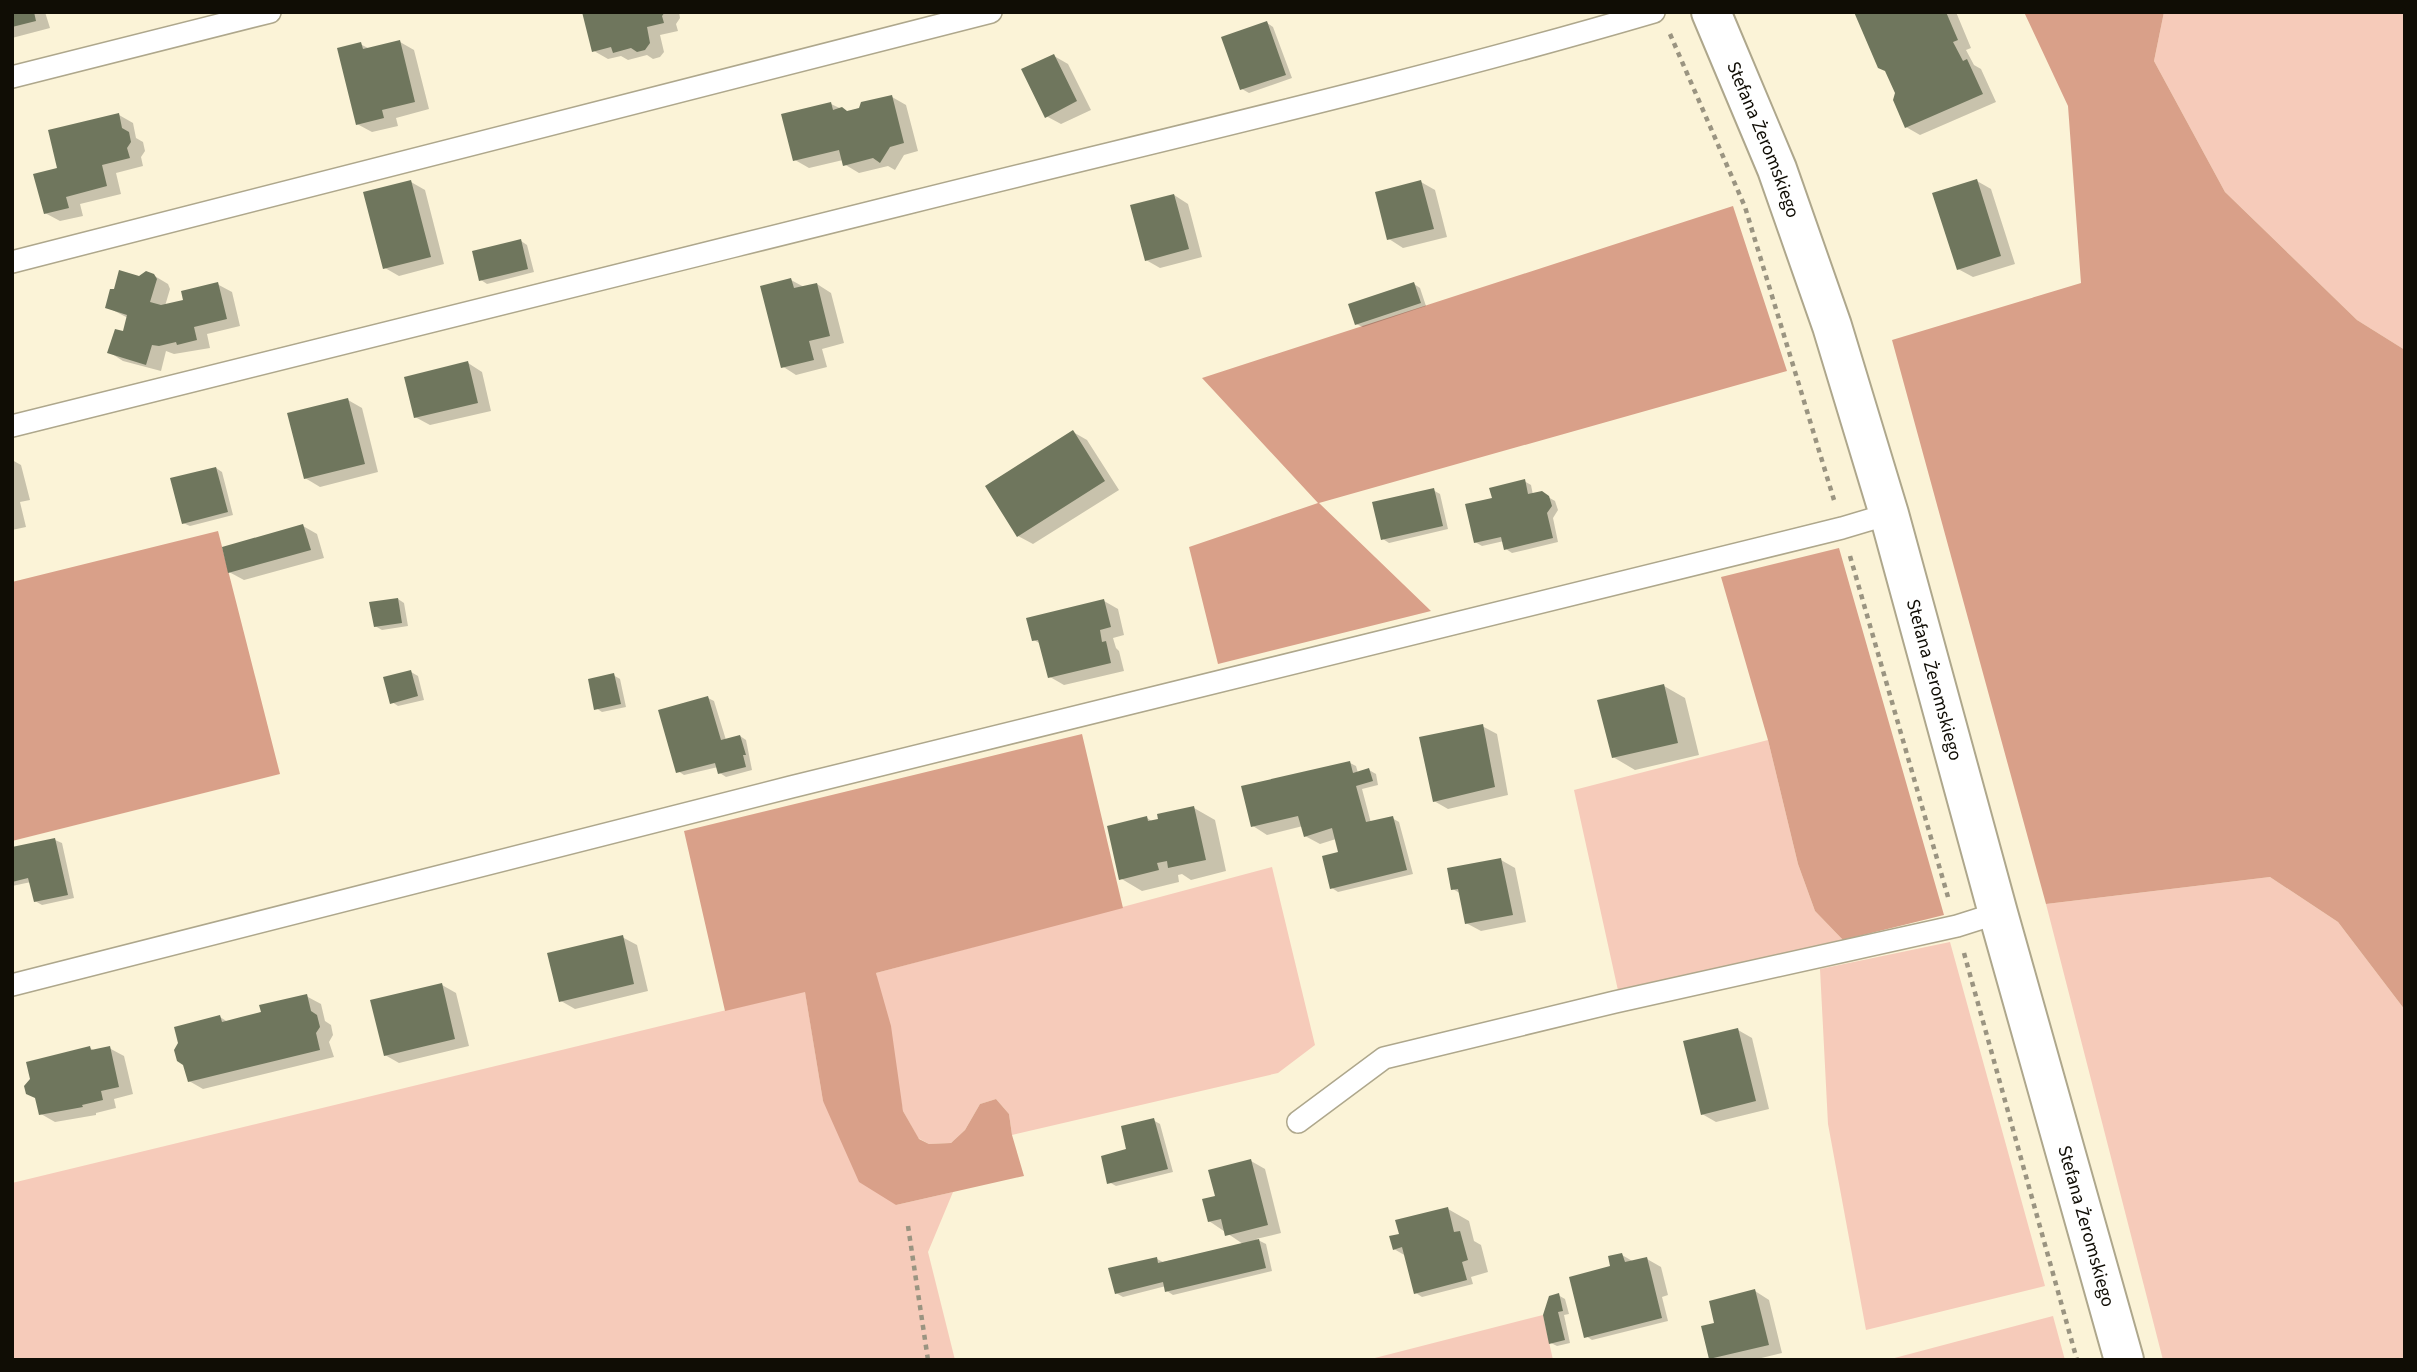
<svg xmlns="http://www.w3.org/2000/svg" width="2417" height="1372" font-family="'Source Sans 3',sans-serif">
<rect width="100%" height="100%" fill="#fbf3d7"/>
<!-- green -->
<path fill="#f6cbba" d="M 2164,12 L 2405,12 L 2405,350 L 2357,320 L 2225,192 L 2154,61 Z
M 1768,740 L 1798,864 L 1815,911 L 1843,940 L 1619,995 L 1574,790 Z
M 1272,867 L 1315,1045 L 1278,1073 L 1012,1135 L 1009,1114 L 996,1099 L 980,1104 L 965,1130 L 951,1143 L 929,1144 L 918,1138 L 903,1111 L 876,973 Z
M 2270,877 L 2338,922 L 2405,1010 L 2405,1360 L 2163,1360 L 2046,904 Z
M 1950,942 L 2045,1286 L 1866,1330 L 1828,1124 L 1820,969 Z
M 805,991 L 823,1101 L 896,1205 L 953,1192 L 928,1252 L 955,1360 L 12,1360 L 12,1183 Z
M 1543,1315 L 1553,1360 L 1367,1360 Z
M 2053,1316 L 2065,1360 L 1887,1360 Z"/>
<!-- forest -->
<path fill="#d9a089" d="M 2024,12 L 2164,12 L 2154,61 L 2225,192 L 2357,320 L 2405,350 L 2405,1010 L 2338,922 L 2270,877 L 2046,904 L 1892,340 L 2081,283 L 2068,106 Z
M 1733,206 L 1787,371 L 1319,503 L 1431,611 L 1218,664 L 1189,547 L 1318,503 L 1202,378 Z
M 218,531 L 280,774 L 12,841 L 12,582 Z
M 1839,548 L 1944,915 L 1843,940 L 1815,911 L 1798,864 L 1768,740 L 1721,577 Z
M 1082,734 L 1123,908 L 876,973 L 891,1026 L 903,1111 L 919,1139 L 929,1144 L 951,1143 L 965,1130 L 980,1104 L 996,1099 L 1009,1114 L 1012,1135 L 1024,1176 L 896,1205 L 859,1182 L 823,1101 L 805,992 L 725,1011 L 684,831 Z"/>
<!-- shadow -->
<path fill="#0003" d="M 12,12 L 45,12 L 50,28 L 12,38 Z
M 584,12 L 679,12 L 680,18 L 676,24 L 678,31 L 660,35 L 664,52 L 660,57 L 653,59 L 647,55 L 628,60 L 621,56 L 608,59 L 594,51 Z
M 1856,12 L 1956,12 L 1971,48 L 1966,50 L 1974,65 L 1981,69 L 1996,102 L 1920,135 L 1906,127 L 1897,93 Z
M 1267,23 L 1273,27 L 1292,78 L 1249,93 L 1242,89 Z
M 400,42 L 414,50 L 429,109 L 396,118 L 398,126 L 372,132 L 357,124 L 360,44 L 370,49 Z
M 1054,56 L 1068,64 L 1091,110 L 1061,124 L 1046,116 Z
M 892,97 L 906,105 L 918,151 L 904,155 L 895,170 L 888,166 L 859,173 L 844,164 L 843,160 L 809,168 L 795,160 L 831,104 L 848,112 Z
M 119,115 L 133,123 L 136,138 L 143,142 L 145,151 L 141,157 L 143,166 L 116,173 L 121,194 L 80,204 L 83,216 L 60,221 L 45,213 L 59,169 Z
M 1977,181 L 1991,189 L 2015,264 L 1973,277 L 1958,269 Z
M 411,182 L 425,190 L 444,264 L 399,276 L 385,268 Z
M 1421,182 L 1435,190 L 1447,237 L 1403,248 L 1389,239 Z
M 1174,195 L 1188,204 L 1202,257 L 1160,268 L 1146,260 Z
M 521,241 L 527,245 L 534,272 L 487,284 L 481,280 Z
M 153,275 L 168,284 L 170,289 L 165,306 L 185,301 L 217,284 L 232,292 L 240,326 L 207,334 L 210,348 L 174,354 L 166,351 L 161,371 L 123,361 L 109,352 L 124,333 L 128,318 L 107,307 L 139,278 Z
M 791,280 L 804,287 L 817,284 L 831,293 L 844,343 L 822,349 L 827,367 L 796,375 L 782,366 Z
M 1414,284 L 1420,288 L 1426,306 L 1363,327 L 1356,324 Z
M 468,363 L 482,372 L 491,411 L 430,425 L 415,417 Z
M 348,400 L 362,408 L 378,472 L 320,487 L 305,478 Z
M 1073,432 L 1087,440 L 1119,490 L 1033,544 L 1018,536 Z
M 12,460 L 21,465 L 30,500 L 20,502 L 26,527 L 12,530 Z
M 216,468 L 222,472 L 233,515 L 190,526 L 183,523 Z
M 1524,481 L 1531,485 L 1533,495 L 1541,493 L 1555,501 L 1558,510 L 1553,518 L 1558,542 L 1512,553 L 1506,549 L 1504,541 L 1482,546 L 1475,542 L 1494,499 Z
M 1433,490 L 1440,494 L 1448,529 L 1389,543 L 1383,539 Z
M 303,526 L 317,534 L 324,558 L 244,580 L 229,572 Z
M 398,599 L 404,603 L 408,626 L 382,630 L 375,626 Z
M 1104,601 L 1118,609 L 1124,635 L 1113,638 L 1116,648 L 1119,651 L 1124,671 L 1064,685 L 1050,677 L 1041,644 L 1034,640 Z
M 411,672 L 418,676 L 424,700 L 398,706 L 392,702 Z
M 613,675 L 620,679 L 626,707 L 602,712 L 596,708 Z
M 1664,686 L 1685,698 L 1699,755 L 1635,770 L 1613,757 Z
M 708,698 L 714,701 L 726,740 L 740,736 L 746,740 L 752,770 L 726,777 L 720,773 L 718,767 L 684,775 L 678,771 Z
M 1482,726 L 1497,734 L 1508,795 L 1448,809 L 1434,801 Z
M 1350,763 L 1356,766 L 1358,773 L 1369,770 L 1376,774 L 1378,785 L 1362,789 L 1371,823 L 1392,818 L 1399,822 L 1413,874 L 1338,892 L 1332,888 L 1340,853 L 1336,839 L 1320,844 L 1305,836 L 1303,826 L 1267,835 L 1253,826 Z
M 1194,808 L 1215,820 L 1226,871 L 1191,880 L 1182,874 L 1178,875 L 1179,882 L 1142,891 L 1120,878 L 1147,818 L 1153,822 Z
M 55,840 L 62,843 L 74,898 L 42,905 L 35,901 L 31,882 L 12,886 L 12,849 Z
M 1501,860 L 1515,868 L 1526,922 L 1481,931 L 1466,923 L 1461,894 L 1453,889 Z
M 622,937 L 637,945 L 648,991 L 575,1009 L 561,1001 Z
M 442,985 L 456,993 L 469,1046 L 399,1063 L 385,1055 Z
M 306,996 L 321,1004 L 325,1021 L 331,1025 L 333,1035 L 329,1042 L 334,1057 L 203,1089 L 189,1081 L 220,1017 L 228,1022 L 242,1019 Z
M 1738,1030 L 1752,1038 L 1769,1109 L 1716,1122 L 1702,1114 Z
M 90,1048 L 95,1051 L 109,1048 L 124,1056 L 133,1094 L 114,1099 L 116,1108 L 96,1113 L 96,1115 L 55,1122 L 41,1114 Z
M 1153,1120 L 1160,1124 L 1173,1172 L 1116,1186 L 1109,1182 L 1128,1150 Z
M 1251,1161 L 1265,1169 L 1281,1233 L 1256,1239 L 1266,1244 L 1272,1271 L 1173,1295 L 1167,1291 L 1166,1286 L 1123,1297 L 1116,1293 L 1157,1259 L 1163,1262 L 1243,1244 L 1209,1221 L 1217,1198 Z
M 1448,1209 L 1469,1221 L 1474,1241 L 1481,1245 L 1488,1272 L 1471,1277 L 1473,1284 L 1422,1297 L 1416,1293 L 1406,1256 L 1394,1249 L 1401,1235 Z
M 1622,1255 L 1634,1262 L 1647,1259 L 1661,1267 L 1668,1295 L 1662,1297 L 1668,1321 L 1592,1340 L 1586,1336 L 1612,1267 Z
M 1755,1291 L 1769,1300 L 1782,1353 L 1753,1360 L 1711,1358 L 1717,1324 Z
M 1558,1295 L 1565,1299 L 1569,1314 L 1564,1315 L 1570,1343 L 1557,1346 L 1551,1343 Z"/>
<!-- building -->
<path fill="#6f765d" d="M 12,12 L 34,12 L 36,21 L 12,27 Z
M 582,12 L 665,12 L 662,16 L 664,23 L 647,27 L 650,43 L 645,50 L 637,52 L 631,48 L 613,53 L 611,47 L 592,52 Z
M 1854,12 L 1946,12 L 1958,40 L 1953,42 L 1963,61 L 1967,59 L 1983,94 L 1905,128 L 1893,100 L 1895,93 L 1885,71 L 1878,68 Z
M 1267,21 L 1286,75 L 1240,90 L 1221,37 Z
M 400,40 L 415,102 L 382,110 L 384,118 L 356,125 L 337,48 L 361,42 L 363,49 Z
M 1054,54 L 1077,101 L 1045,118 L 1021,69 Z
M 892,95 L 904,143 L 890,147 L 880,163 L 873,158 L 843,166 L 839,150 L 793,161 L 781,114 L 831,102 L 833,110 L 842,107 L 847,111 L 859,108 L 861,102 Z
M 119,113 L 122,128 L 129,132 L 131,142 L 127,148 L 130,158 L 102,165 L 107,186 L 66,197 L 69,208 L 44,214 L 33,174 L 57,168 L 48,130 Z
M 1977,179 L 2001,256 L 1957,270 L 1932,193 Z
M 411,180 L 431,257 L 383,269 L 363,192 Z
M 1421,180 L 1434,229 L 1387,240 L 1375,192 Z
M 1174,194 L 1189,249 L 1145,261 L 1130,205 Z
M 521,239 L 528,269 L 479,281 L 472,251 Z
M 119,270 L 139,276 L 146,271 L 154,274 L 157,279 L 150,302 L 161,305 L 183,300 L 181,291 L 218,282 L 227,319 L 194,327 L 197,340 L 177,345 L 176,342 L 159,346 L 152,345 L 146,365 L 107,353 L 115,329 L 123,331 L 127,315 L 105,308 L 110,289 L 114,289 Z
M 791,278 L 794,288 L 817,283 L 830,336 L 809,341 L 814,360 L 781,368 L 760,286 Z
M 1414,282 L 1421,303 L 1355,325 L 1348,304 Z
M 468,361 L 478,403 L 414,418 L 404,377 Z
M 348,398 L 365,464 L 304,479 L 287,413 Z
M 1073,430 L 1105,481 L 1017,537 L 985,486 Z
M 216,467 L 228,512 L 182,524 L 170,478 Z
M 1525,479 L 1528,494 L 1542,491 L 1549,496 L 1552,506 L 1547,513 L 1553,538 L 1504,550 L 1501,537 L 1474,543 L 1465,504 L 1492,498 L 1489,488 Z
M 1434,488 L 1443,526 L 1381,540 L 1372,502 Z
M 303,524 L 311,550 L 228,573 L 222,547 Z
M 398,598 L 402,623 L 374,627 L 369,602 Z
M 1104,599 L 1111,627 L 1100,630 L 1102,642 L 1106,641 L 1111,663 L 1048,678 L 1038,640 L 1032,641 L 1026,618 Z
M 411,670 L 418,696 L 390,704 L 383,677 Z
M 614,673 L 621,704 L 594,710 L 588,679 Z
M 1664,684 L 1678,743 L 1612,758 L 1597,700 Z
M 708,696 L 721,740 L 740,735 L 746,755 L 743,755 L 746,767 L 718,774 L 715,763 L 676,773 L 658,710 Z
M 1483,724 L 1495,787 L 1433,802 L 1419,737 Z
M 1350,761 L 1353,773 L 1369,768 L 1373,781 L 1356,786 L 1366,822 L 1393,816 L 1407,870 L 1330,889 L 1322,856 L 1338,852 L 1332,828 L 1304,837 L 1298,816 L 1251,827 L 1241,786 Z
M 1194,806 L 1206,860 L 1168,868 L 1167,861 L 1157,863 L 1159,870 L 1119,880 L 1107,826 L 1147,816 L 1148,821 L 1158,819 L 1157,814 Z
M 55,838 L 68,895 L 34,902 L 28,878 L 12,882 L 12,847 Z
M 1501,858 L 1513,915 L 1465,924 L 1458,889 L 1451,890 L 1447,868 Z
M 623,935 L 634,984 L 559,1002 L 547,953 Z
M 442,983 L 455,1039 L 384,1056 L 370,1000 Z
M 307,994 L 311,1011 L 317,1015 L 320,1027 L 316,1033 L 320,1050 L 188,1082 L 183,1065 L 177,1061 L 174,1050 L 178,1043 L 174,1027 L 220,1015 L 222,1022 L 241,1017 L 261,1012 L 259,1005 Z
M 1738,1028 L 1756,1101 L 1701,1115 L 1683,1041 Z
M 90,1046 L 91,1050 L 110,1046 L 119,1087 L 101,1091 L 103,1100 L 82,1105 L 83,1107 L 39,1115 L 35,1098 L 26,1094 L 24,1086 L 30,1079 L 26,1062 Z
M 1154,1118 L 1168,1169 L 1107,1184 L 1101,1156 L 1126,1149 L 1121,1126 Z
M 1251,1159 L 1268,1225 L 1225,1236 L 1221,1219 L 1208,1222 L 1202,1199 L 1215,1196 L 1208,1170 Z
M 1448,1207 L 1454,1232 L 1460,1231 L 1468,1260 L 1462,1262 L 1467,1280 L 1414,1294 L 1402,1247 L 1393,1250 L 1389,1236 L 1399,1234 L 1395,1220 Z
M 1259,1239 L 1266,1268 L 1165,1292 L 1163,1282 L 1115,1294 L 1108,1268 L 1157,1257 L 1158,1263 Z
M 1622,1253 L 1625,1262 L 1647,1257 L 1662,1318 L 1584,1338 L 1569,1277 L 1610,1266 L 1608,1256 Z
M 1755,1289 L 1769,1345 L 1709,1359 L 1701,1326 L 1714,1323 L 1709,1301 Z
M 1559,1293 L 1563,1311 L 1558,1312 L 1565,1340 L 1549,1344 L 1543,1315 L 1549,1296 Z"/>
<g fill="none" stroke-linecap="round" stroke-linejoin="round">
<!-- service casing -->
<g stroke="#aea78c" stroke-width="24">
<path id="service" d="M 12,77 L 270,12
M 12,262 L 991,12
M 12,426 C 313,353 612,276 912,202 C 1160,140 1409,84 1654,12
M 12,985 L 791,787 L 1842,528 L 1889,514
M 1298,1122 L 1384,1058 L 1615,1002 L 1957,926 L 1998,913"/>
</g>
<!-- secondary casing -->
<g stroke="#aea78c" stroke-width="42">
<g id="secondary">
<path id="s1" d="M 1711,12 L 1777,169 L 1832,326 L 1889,514 L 1998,913 L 2124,1360"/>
</g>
</g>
<!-- path -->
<path stroke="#9a9481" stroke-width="4.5" stroke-dasharray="5 5" stroke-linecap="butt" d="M 1670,34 L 1745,207 L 1834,500
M 1850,556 L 1948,897
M 1964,953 L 2077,1360
M 908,1226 L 928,1360"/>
<!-- service -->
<use href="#service" stroke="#fff" stroke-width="21"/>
<!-- secondary -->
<use href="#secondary" stroke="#fff" stroke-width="38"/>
</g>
<g text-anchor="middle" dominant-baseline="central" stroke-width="5" stroke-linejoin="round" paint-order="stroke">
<!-- street labels -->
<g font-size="19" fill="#100d05" stroke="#fbf3d7">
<text stroke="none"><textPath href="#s1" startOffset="138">Stefana Żeromskiego</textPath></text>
<text stroke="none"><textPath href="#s1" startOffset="705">Stefana Żeromskiego</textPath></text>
<text stroke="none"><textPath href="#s1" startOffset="1272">Stefana Żeromskiego</textPath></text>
</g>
</g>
<!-- border -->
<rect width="2417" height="1372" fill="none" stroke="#100d05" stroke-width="28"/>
</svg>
